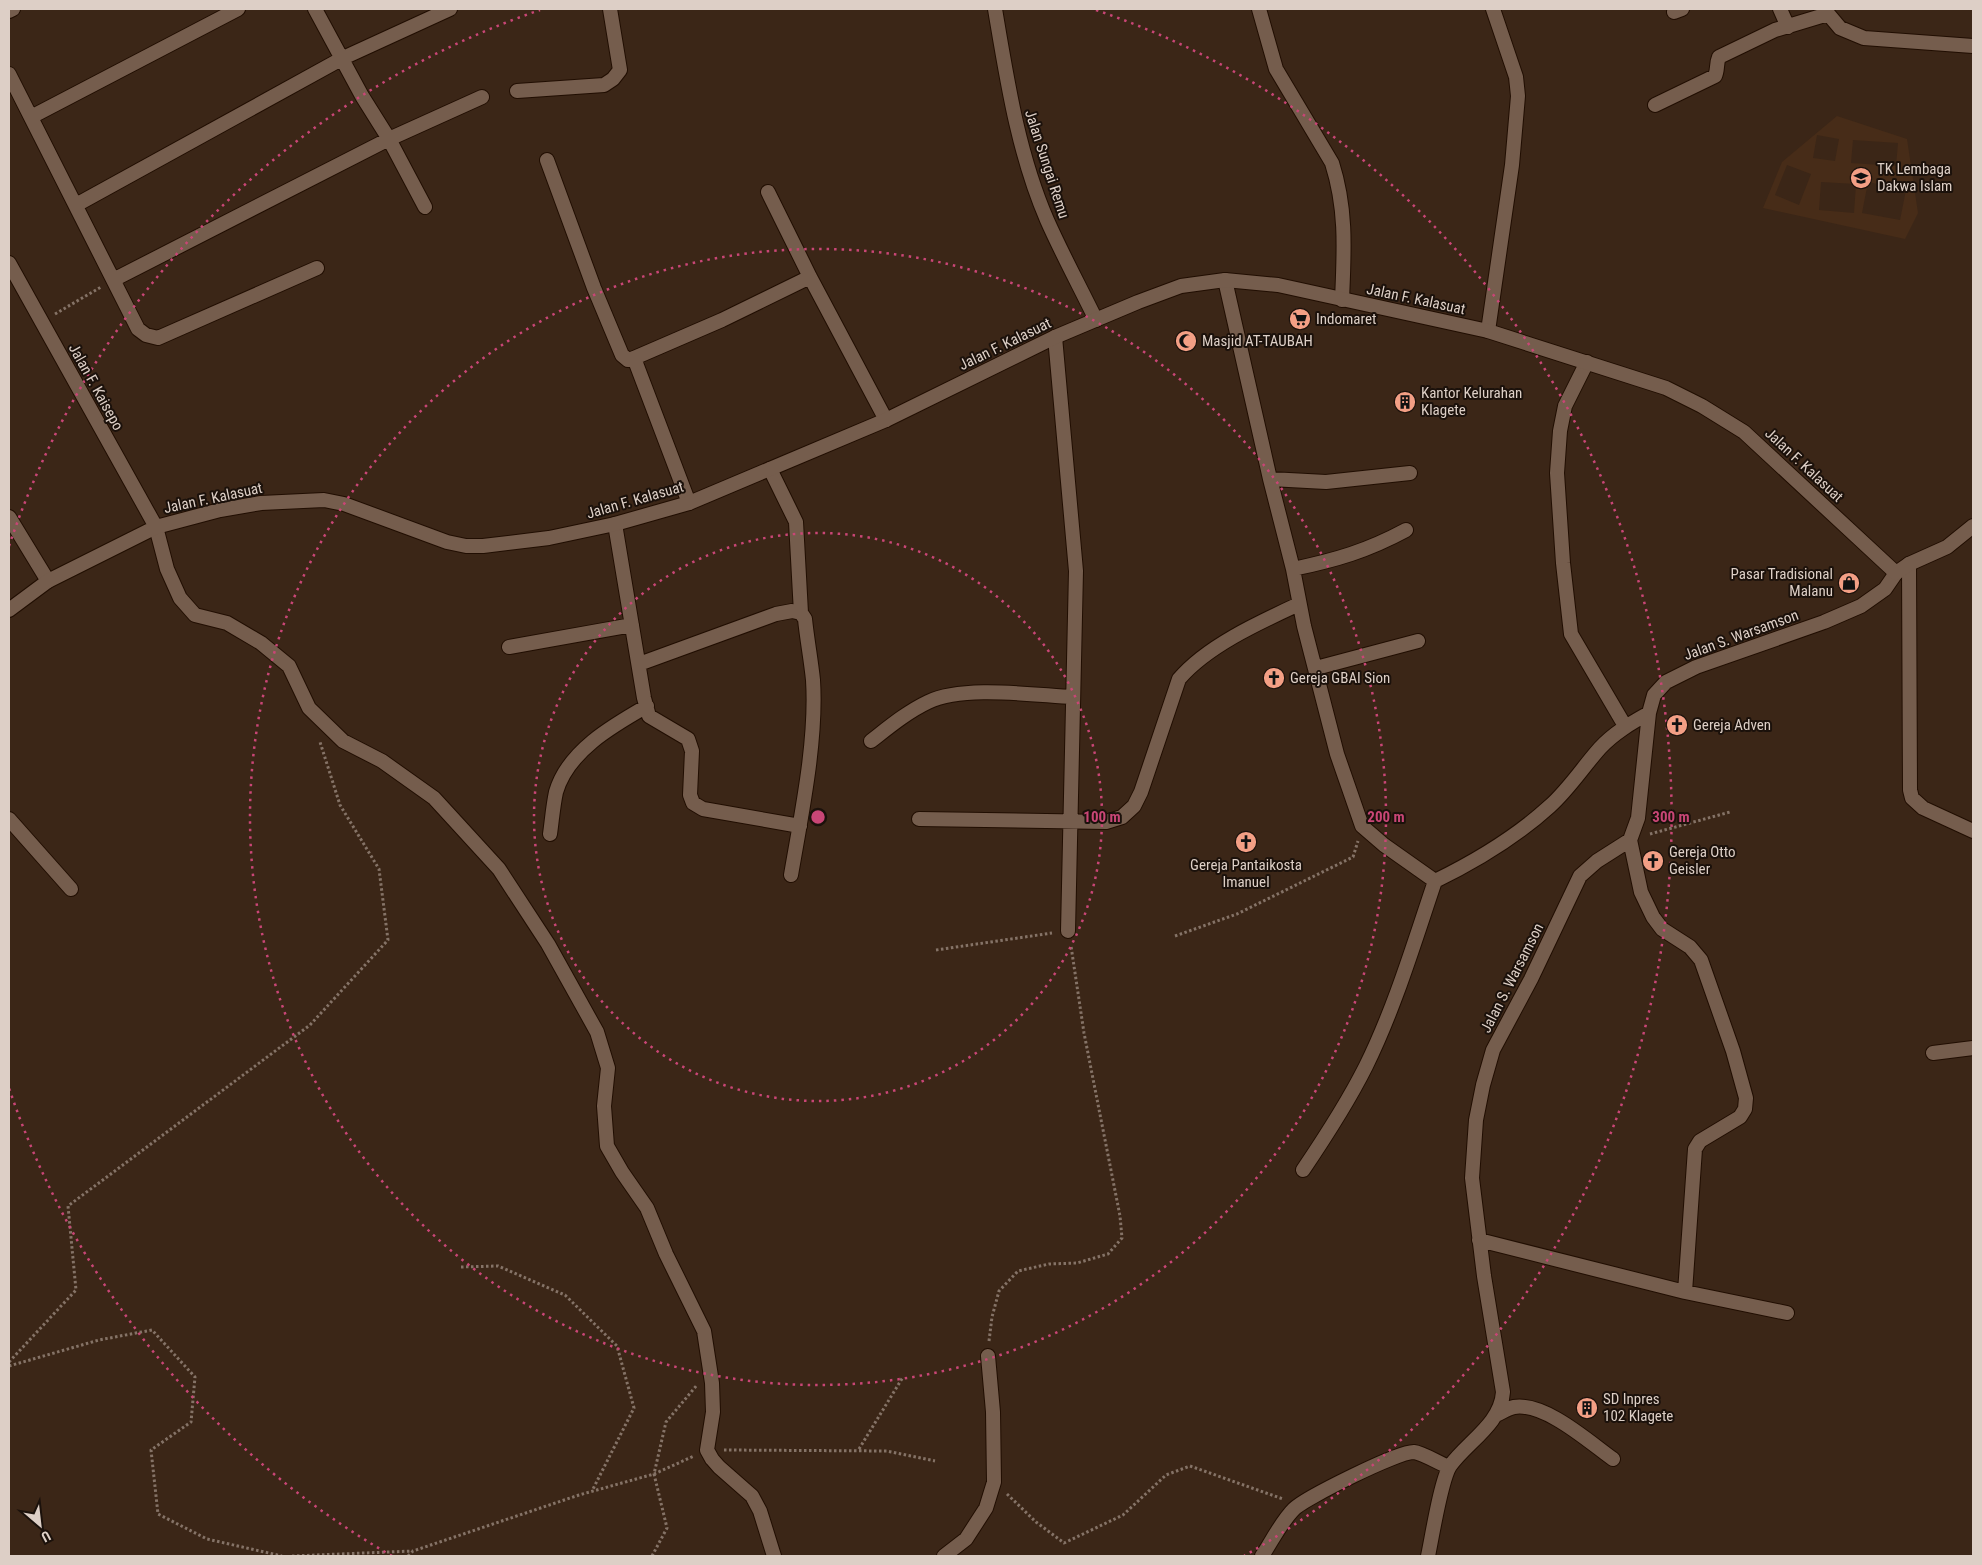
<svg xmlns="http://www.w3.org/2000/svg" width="1982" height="1565" font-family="'Roboto Condensed',sans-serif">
<rect width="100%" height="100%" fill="#3b2617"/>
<!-- built -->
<path fill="#472c18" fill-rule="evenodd" d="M 1837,116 L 1907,139 L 1918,213 L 1905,239 L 1763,208 L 1782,162 ZM 1817,135 L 1839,139 L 1835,161 L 1813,158 ZM 1853,140 L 1898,143 L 1896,166 L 1851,163 ZM 1787,165 L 1811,174 L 1799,205 L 1775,195 ZM 1821,182 L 1856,184 L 1854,213 L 1819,210 ZM 1868,182 L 1906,190 L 1900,220 L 1862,213 Z"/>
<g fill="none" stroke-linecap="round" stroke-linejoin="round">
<!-- minor casing -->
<g stroke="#210e02" stroke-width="16">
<path id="minor" d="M 315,9 L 362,96 L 389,139 L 425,207
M 995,9 C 1007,80 1018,153 1047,220 C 1062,254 1080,287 1096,320
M 1259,9 L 1276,69 L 1332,163 C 1347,210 1344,252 1342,300
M 1780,9 L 1788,27
M 1824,9 L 1840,28 L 1864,38 L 1973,46
M 9,11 L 13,9
M 1674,12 L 1682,9
M 9,74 L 138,329 L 146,335 L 158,338 L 317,268
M 517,91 L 604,85 L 613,79 L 620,70 L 610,9
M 1655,105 L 1715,76 C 1718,70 1716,64 1719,57 L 1775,30 L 1828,14
M 31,117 L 238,9
M 547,160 L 594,288 L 622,355 L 628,360 L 634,358 L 722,320 L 810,277
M 768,192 L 810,277 L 886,420
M 76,205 L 343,58 L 450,9
M 115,279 L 389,139 L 482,97
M 1225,280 L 1270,479 L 1293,569 L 1304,626 L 1337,754 L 1362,826 L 1384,845 L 1435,881
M 1488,331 L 1512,165 L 1518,96 L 1516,77 L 1493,9
M 1055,337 L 1076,571 L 1068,931
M 634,358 L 689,503
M 1587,362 L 1565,406 L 1560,431 L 1557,473 L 1563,563 L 1571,634 L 1625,726
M 770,469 L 796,522 L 801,613
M 1270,479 L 1326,482 L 1410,473
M 9,517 L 48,581
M 615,524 L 644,698 L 649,716 L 688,739 L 692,751 L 690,795 L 693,803 L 703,809 L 800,826
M 156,527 L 167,569 L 180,598 L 195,615 L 227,623 L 261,643 L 289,666 L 309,708 L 343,741 L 382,761 L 434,798 L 499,869 L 548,944 L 597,1032 L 608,1068 L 604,1106 L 607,1146 L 622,1172 L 647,1208 L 666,1254 L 704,1331 L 712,1383 L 713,1412 L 707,1450 L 712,1459 L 719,1467 L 752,1496 L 760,1511 L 774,1556
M 1909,564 L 1910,790 L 1912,798 L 1923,808 L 1973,831
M 1293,569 C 1336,560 1367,551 1406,530
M 509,647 L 632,625
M 639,664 L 776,614 L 792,611 L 801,613 L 805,619 C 807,639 811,660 813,680 C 817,741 801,816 791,875
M 1316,668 L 1418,641
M 871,741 C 889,727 907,712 928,702 C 963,685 1033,695 1073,697
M 9,819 L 71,889
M 919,819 L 1106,822 L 1122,817 L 1134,806 L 1141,792 L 1179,679 C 1207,646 1260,622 1299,604
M 550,834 C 552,820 553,806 556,792 C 568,751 612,726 647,706
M 1630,840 L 1641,892 L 1653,917 L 1662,929 L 1690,947 L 1701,960 L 1733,1051 L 1746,1098 L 1745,1109 L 1740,1117 L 1700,1141 L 1695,1149 L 1685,1292
M 1933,1053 L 1973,1048
M 1303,1170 C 1326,1136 1348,1102 1366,1066 C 1395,1007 1414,943 1435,881 C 1476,861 1516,837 1550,806 C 1569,789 1583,767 1600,748 C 1614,733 1631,723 1649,713
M 1479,1240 L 1685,1292 L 1787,1313
M 1496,1415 C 1501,1413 1508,1408 1514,1407 C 1545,1402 1589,1442 1613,1459
M 944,1556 L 966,1539 L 986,1508 L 994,1482 L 993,1412 L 988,1356
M 1262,1556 C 1272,1541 1281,1522 1294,1509 C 1305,1498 1399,1451 1414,1452 C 1423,1453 1440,1464 1449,1467
M 1428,1556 C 1432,1537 1441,1480 1450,1466 C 1467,1442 1501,1424 1503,1392 L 1484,1276 L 1472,1178 L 1476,1120 L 1483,1085 L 1493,1050 L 1531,979 L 1580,876 L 1597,861 L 1630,840 L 1638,818 L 1649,713 L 1654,695 L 1666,682 L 1696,667 L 1824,622 L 1861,606 L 1885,589 L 1896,573"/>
</g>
<!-- tertiary casing -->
<g stroke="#210e02" stroke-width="16">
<path id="tertiary" d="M 9,263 L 156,527
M 9,610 L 48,581 L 156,527 L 220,510 L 261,503 L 324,500 L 344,504 L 447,542 L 466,546 L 483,546 L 549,538 L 615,524 L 689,503 L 886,420 L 1055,337 L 1138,302 L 1181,286 L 1225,280 L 1278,285 L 1488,331 L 1666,388 L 1702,406 L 1744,432 L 1896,573 L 1909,564 L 1947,547 L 1973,526"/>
</g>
<!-- path -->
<path stroke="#857367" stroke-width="3" stroke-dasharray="2.5 2.5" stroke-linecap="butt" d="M 55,314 L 101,287
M 1650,834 L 1730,812
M 1175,936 L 1237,914 L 1353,857 L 1358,841
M 936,950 L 1052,933
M 461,1267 L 498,1266 L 565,1295 L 617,1346 L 634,1408 L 592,1491
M 989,1341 L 992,1317 L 999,1291 L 1018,1271 L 1049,1264 L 1077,1263 L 1108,1254 L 1122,1238 L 1120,1216 L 1084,1033 L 1071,946
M 9,1362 L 76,1290 L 68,1206 L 310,1025 L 388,940 L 379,869 L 340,805 L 320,742
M 9,1366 L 99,1340 L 152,1330 L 195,1377 L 191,1422 L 151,1450 L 158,1514 L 207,1539 L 282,1556
M 859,1449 L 903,1377
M 724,1450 L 887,1451 L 935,1461
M 1007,1494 L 1036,1522 L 1064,1543 L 1123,1515 L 1166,1475 L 1190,1466 L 1283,1499
M 292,1556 L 413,1551
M 408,1556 L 413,1551 L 579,1495 L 654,1474 L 694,1456
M 652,1556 L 667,1528 L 654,1474 L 666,1422 L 697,1385"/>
<!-- minor -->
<use href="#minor" stroke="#755d4d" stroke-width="14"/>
<!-- tertiary -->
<use href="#tertiary" stroke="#755d4d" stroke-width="14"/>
</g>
<!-- distance rings -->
<g fill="none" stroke="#c94676" stroke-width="2.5" stroke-dasharray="2.5 5">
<circle cx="818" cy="817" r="284"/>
<circle cx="818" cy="817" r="568"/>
<path d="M392 1556A853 853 0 0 1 9 1088M9 546A853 853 0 0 1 540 10M1096 10A853 853 0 0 1 1244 1556"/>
</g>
<!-- icons -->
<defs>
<g id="school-disc" transform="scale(1.125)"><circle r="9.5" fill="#f39f85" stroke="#1b110b"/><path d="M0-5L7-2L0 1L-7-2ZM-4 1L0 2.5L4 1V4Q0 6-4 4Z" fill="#111"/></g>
<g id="supermarket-disc" transform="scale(1.125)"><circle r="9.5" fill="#f39f85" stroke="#1b110b"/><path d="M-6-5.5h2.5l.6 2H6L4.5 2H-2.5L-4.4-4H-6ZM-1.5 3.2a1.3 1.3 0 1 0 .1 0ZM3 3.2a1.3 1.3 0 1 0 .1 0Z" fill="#111"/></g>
<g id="mosque-disc" transform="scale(1.125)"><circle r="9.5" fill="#f39f85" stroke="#1b110b"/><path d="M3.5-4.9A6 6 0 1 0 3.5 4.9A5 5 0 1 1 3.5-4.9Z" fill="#111"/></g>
<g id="building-disc" transform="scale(1.125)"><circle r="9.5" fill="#f39f85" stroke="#1b110b"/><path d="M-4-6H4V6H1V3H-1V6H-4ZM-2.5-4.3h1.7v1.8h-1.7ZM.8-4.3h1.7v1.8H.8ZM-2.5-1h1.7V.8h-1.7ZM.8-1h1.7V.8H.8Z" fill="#111"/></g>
<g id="shop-disc" transform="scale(1.125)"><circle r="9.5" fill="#f39f85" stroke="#1b110b"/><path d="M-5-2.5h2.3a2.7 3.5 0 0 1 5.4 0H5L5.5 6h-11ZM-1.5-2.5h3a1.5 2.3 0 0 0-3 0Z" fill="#111"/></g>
<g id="church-disc" transform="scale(1.125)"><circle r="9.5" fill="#f39f85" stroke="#1b110b"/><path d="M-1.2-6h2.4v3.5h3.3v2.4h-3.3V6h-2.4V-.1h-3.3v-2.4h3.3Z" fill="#111"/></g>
</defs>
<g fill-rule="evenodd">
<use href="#school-disc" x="1861" y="178"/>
<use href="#supermarket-disc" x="1300" y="319"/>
<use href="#mosque-disc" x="1186" y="341"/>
<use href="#building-disc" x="1405" y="402"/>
<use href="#shop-disc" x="1849" y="583"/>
<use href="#church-disc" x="1274" y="678"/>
<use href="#church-disc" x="1677" y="725"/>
<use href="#church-disc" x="1246" y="842"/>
<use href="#church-disc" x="1653" y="861"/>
<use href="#building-disc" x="1587" y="1408"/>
</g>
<g text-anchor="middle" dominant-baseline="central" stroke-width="4" stroke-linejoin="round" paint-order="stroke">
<!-- street labels -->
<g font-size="15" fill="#ddcfc6" stroke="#1b110b">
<text transform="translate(1047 164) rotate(72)">Jalan Sungai Remu</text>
<text transform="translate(1416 299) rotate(12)">Jalan F. Kalasuat</text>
<text transform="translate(1005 344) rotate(-26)">Jalan F. Kalasuat</text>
<text transform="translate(96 387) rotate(61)">Jalan F. Kaisepo</text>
<text transform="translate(1804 465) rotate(43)">Jalan F. Kalasuat</text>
<text transform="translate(213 498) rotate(-12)">Jalan F. Kalasuat</text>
<text transform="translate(635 500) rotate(-16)">Jalan F. Kalasuat</text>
<text transform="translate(1741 635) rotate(-20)">Jalan S. Warsamson</text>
<text transform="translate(1512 978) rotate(-63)">Jalan S. Warsamson</text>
</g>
<!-- poi labels -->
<g font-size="15" fill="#ddcfc6" stroke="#1b110b" text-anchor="start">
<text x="1877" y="169">TK Lembaga<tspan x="1877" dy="17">Dakwa Islam</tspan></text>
<text x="1316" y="319">Indomaret</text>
<text x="1202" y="341">Masjid AT-TAUBAH</text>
<text x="1421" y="393">Kantor Kelurahan<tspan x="1421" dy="17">Klagete</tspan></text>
<text x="1833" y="574" text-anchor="end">Pasar Tradisional<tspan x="1833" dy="17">Malanu</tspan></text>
<text x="1290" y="678">Gereja GBAI Sion</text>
<text x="1693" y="725">Gereja Adven</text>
<text x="1669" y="852">Gereja Otto<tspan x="1669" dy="17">Geisler</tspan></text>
<text x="1246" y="865" text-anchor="middle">Gereja Pantaikosta<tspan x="1246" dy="17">Imanuel</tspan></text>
<text x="1603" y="1399">SD Inpres<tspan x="1603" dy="17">102 Klagete</tspan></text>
</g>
</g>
<circle cx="818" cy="817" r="8" fill="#c94676" stroke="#1b110b" stroke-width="2.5"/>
<g font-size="15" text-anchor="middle" font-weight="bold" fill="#c94676" stroke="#1b110b" stroke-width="4" stroke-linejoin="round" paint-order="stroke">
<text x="1102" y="822">100 m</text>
<text x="1386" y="822">200 m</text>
<text x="1671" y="822">300 m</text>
</g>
<!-- border -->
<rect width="1982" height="1565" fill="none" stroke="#ddcfc6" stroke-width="20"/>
<!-- north arrow -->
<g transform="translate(40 1525) rotate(152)" stroke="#1b110b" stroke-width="4" paint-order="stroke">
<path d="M0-4L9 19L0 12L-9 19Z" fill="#ddcfc6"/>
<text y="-8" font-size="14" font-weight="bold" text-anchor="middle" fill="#ddcfc6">U</text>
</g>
</svg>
